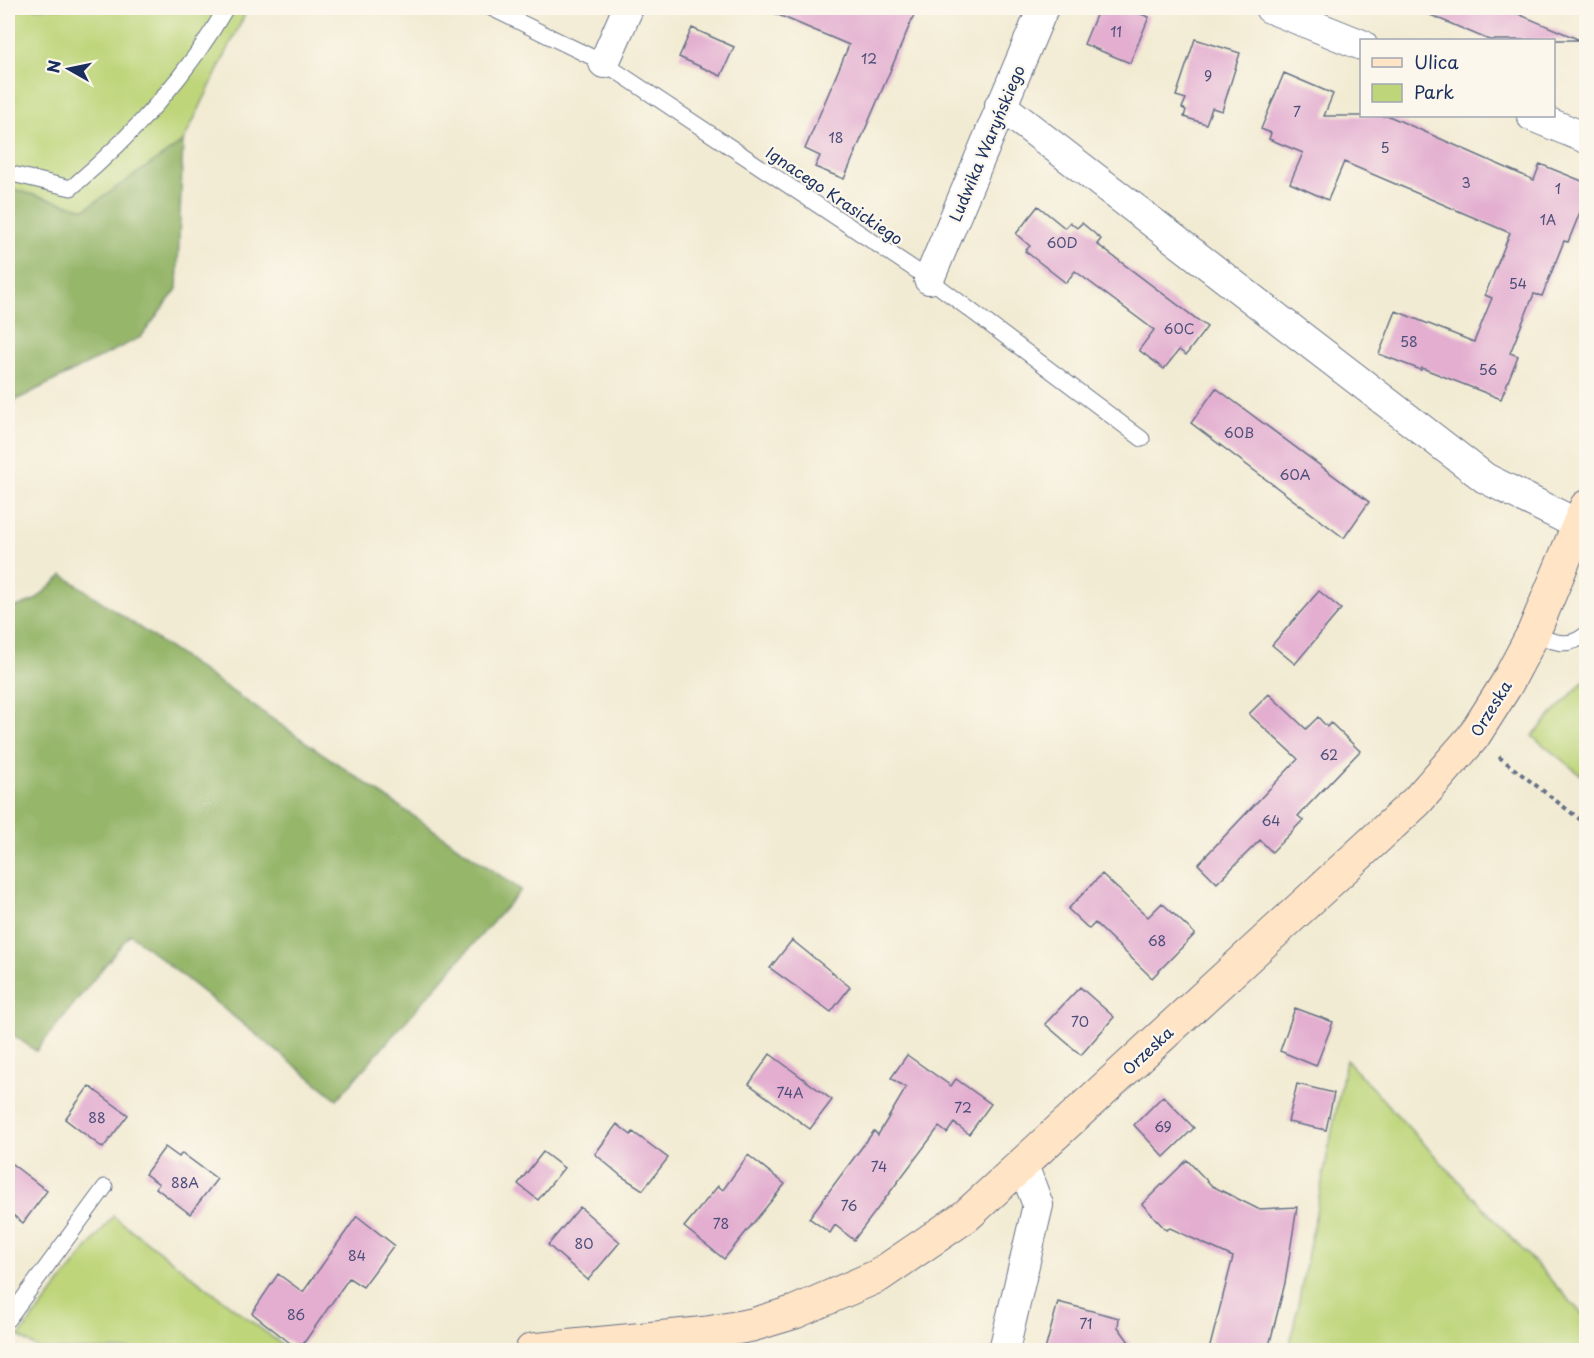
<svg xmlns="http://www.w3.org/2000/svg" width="1594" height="1358" font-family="'Playpen Sans',sans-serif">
<rect width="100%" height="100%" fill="#fbf7ec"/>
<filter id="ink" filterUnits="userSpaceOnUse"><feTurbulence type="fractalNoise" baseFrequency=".0167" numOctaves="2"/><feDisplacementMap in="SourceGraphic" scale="12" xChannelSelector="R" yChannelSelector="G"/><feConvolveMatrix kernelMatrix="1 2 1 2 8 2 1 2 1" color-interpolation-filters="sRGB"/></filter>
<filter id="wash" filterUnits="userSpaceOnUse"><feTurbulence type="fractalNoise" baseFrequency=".008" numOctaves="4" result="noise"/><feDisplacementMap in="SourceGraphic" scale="24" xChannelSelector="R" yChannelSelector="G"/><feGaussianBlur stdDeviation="1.35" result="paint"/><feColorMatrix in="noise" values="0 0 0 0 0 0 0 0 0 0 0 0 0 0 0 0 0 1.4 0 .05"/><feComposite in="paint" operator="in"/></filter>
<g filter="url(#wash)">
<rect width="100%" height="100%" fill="#f2ebd3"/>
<!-- green -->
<path fill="#bed57a" stroke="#6c826c" stroke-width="1.5" d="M 8,8 L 248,8 L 183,142 L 85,209 L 8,188 Z
M 1586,679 L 1586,779 L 1532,736 Z
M 1346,1060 L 1586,1318 L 1586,1350 L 1289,1350 Z
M 113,1216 L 289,1350 L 40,1350 L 19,1336 Z"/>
<!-- forest -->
<path fill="#96b66a" stroke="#587264" stroke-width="1.5" d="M 183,142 L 177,289 L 141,337 L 8,404 L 8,188 L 85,209 Z
M 63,575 L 521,890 L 337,1099 L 130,934 L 36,1051 L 8,1031 L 8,610 L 35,600 Z"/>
<g id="blocks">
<!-- building -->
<path fill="#e3aed0" d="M 762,8 L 917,8 L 844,179 L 815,167 L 820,156 L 805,149 L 849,45 Z
M 1099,8 L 1124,8 L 1149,17 L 1130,63 L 1084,44 Z
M 1414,8 L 1504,8 L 1580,40 L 1489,40 Z
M 692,28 L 734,47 L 721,76 L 679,57 Z
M 1195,39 L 1240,53 L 1222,111 L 1212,108 L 1206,124 L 1184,117 L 1186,110 L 1182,108 L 1186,99 L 1176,96 Z
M 1284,73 L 1333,94 L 1324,116 L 1389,116 L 1534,180 L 1540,164 L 1587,183 L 1587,195 L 1568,242 L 1564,241 L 1542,296 L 1534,294 L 1510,353 L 1518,356 L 1501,399 L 1422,368 L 1421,370 L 1379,354 L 1396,311 L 1474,342 L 1492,298 L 1485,295 L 1510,233 L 1344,162 L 1328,200 L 1290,183 L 1303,153 L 1269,139 L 1271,133 L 1261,129 Z
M 1038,206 L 1065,228 L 1070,222 L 1077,228 L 1082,223 L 1101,239 L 1097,244 L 1207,327 L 1186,355 L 1179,350 L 1164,369 L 1139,350 L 1154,330 L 1075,271 L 1066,283 L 1025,251 L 1030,246 L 1016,234 Z
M 1216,388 L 1369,502 L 1344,538 L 1191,423 Z
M 1319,591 L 1341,609 L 1295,664 L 1272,645 Z
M 1269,694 L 1306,729 L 1318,717 L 1327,727 L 1331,723 L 1360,751 L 1298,816 L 1303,820 L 1272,852 L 1260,840 L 1217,883 L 1198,864 L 1298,759 L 1249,714 Z
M 1102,874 L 1148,917 L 1162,903 L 1195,934 L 1152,978 L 1095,923 L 1089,929 L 1068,909 Z
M 792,940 L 850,987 L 831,1012 L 770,968 Z
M 1080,987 L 1114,1017 L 1081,1055 L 1045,1024 Z
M 1295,1008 L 1333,1022 L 1316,1066 L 1280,1051 Z
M 770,1054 L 832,1100 L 810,1129 L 749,1084 Z
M 907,1055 L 951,1086 L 956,1079 L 991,1104 L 969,1134 L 954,1123 L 947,1133 L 939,1127 L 854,1240 L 835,1225 L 830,1233 L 809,1218 L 874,1131 L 878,1135 L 906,1088 L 891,1078 Z
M 1297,1084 L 1334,1093 L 1326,1130 L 1288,1122 Z
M 89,1086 L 128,1115 L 103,1148 L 65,1119 Z
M 1163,1096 L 1194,1128 L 1164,1157 L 1134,1125 Z
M 617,1124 L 631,1135 L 633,1132 L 668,1158 L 643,1190 L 621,1176 L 595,1154 Z
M 165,1147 L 179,1157 L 182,1153 L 217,1179 L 190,1214 L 156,1188 L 159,1184 L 145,1174 Z
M 543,1152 L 564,1168 L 538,1200 L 518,1184 Z
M 748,1155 L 785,1184 L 724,1259 L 684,1227 L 718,1186 L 723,1190 Z
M 1187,1160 L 1212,1186 L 1258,1209 L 1297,1207 L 1285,1283 L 1268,1350 L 1209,1350 L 1233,1257 L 1170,1228 L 1166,1230 L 1142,1204 Z
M 8,1161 L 47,1191 L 23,1223 L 8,1211 Z
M 580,1207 L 620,1242 L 588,1280 L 548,1245 Z
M 357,1216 L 394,1245 L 363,1287 L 349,1278 L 299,1350 L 252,1313 L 278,1274 L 303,1292 Z
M 1058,1302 L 1119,1318 L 1118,1327 L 1135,1350 L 1045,1350 Z"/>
</g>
</g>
<g filter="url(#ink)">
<use href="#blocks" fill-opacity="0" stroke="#667187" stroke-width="1.5"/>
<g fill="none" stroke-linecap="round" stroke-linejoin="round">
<!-- lane casing -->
<g stroke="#667187" stroke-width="17">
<path id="lane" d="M 491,8 L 604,63 L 929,279 L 1142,439
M 8,173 L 71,188 C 131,137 187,76 226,8
M 1533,634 C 1553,642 1569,649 1586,634
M 8,1319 L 105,1187"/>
</g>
<!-- street casing -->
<g stroke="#667187" stroke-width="32">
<path id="street" d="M 1270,8 L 1362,45
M 604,63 L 628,8
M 1000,105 L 1485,478 L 1579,525
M 1532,116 L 1586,138
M 929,279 L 1043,8
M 1004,1350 L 1038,1205 L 1023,1165"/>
</g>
<!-- secondary casing -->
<g stroke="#667187" stroke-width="35">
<path id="secondary" d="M 532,1350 L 708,1333 L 752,1325 L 795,1312 L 878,1276 L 966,1216 L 1417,801 L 1473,737 L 1506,685 L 1533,634 L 1586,507"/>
</g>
<!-- path -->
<path stroke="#667187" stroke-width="4" stroke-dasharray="4.5 4.5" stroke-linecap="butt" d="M 1499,757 L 1586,824"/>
<!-- lane -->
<use href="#lane" stroke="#fff" stroke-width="15"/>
<!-- street -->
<use href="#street" stroke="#fff" stroke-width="30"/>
<!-- secondary -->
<use href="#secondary" stroke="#ffe4c6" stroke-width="33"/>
</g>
</g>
<g text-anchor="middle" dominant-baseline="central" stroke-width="4.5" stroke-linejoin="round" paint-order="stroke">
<!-- number labels -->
<g font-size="14" fill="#4d4f7a">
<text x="1116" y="31">11</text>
<text x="869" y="58">12</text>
<text x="1208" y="75">9</text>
<text x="1297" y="111">7</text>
<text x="836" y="137">18</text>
<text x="1385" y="147">5</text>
<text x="1466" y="182">3</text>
<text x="1558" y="188">1</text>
<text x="1548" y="219">1A</text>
<text x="1062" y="242">60D</text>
<text x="1518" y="283">54</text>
<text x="1179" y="328">60C</text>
<text x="1409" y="341">58</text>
<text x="1488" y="369">56</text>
<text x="1239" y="432">60B</text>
<text x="1295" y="474">60A</text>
<text x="1329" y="754">62</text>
<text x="1271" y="820">64</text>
<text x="1157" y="940">68</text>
<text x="1080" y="1021">70</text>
<text x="790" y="1092">74A</text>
<text x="963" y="1107">72</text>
<text x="97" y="1117">88</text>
<text x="1163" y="1126">69</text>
<text x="879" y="1166">74</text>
<text x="185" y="1182">88A</text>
<text x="849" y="1205">76</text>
<text x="721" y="1223">78</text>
<text x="584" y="1243">80</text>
<text x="357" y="1255">84</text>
<text x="296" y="1314">86</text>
<text x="1086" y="1323">71</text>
</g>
<!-- street labels -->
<g font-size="16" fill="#1b2f5e" stroke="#fbf7ec">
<text transform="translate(986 143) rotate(-67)">Ludwika Waryńskiego</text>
<text transform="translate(835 195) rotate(34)">Ignacego Krasickiego</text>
<text transform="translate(1490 708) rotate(-58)">Orzeska</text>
<text transform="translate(1147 1050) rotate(-43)">Orzeska</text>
</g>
</g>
<!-- margin -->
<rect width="1594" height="1358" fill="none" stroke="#fbf7ec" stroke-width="30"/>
<!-- legend -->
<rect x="1360" y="39" width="195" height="78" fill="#fbf7ec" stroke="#a1a7b3" stroke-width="1.5"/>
<rect x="1372" y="58" width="30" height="9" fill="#ffe4c6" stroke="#a1a7b3" stroke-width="1.5"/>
<text x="1414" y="69" font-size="18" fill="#1b2f5e">Ulica</text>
<rect x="1372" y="84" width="30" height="18" fill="#bed57a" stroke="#a1a7b3" stroke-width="1.5"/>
<text x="1414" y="99" font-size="18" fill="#1b2f5e">Park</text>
<!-- north arrow -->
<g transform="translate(69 69) rotate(279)" stroke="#fbf7ec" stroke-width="4.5" paint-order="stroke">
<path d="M0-4.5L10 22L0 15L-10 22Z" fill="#1b2f5e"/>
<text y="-9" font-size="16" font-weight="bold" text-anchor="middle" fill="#1b2f5e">N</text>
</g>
</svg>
